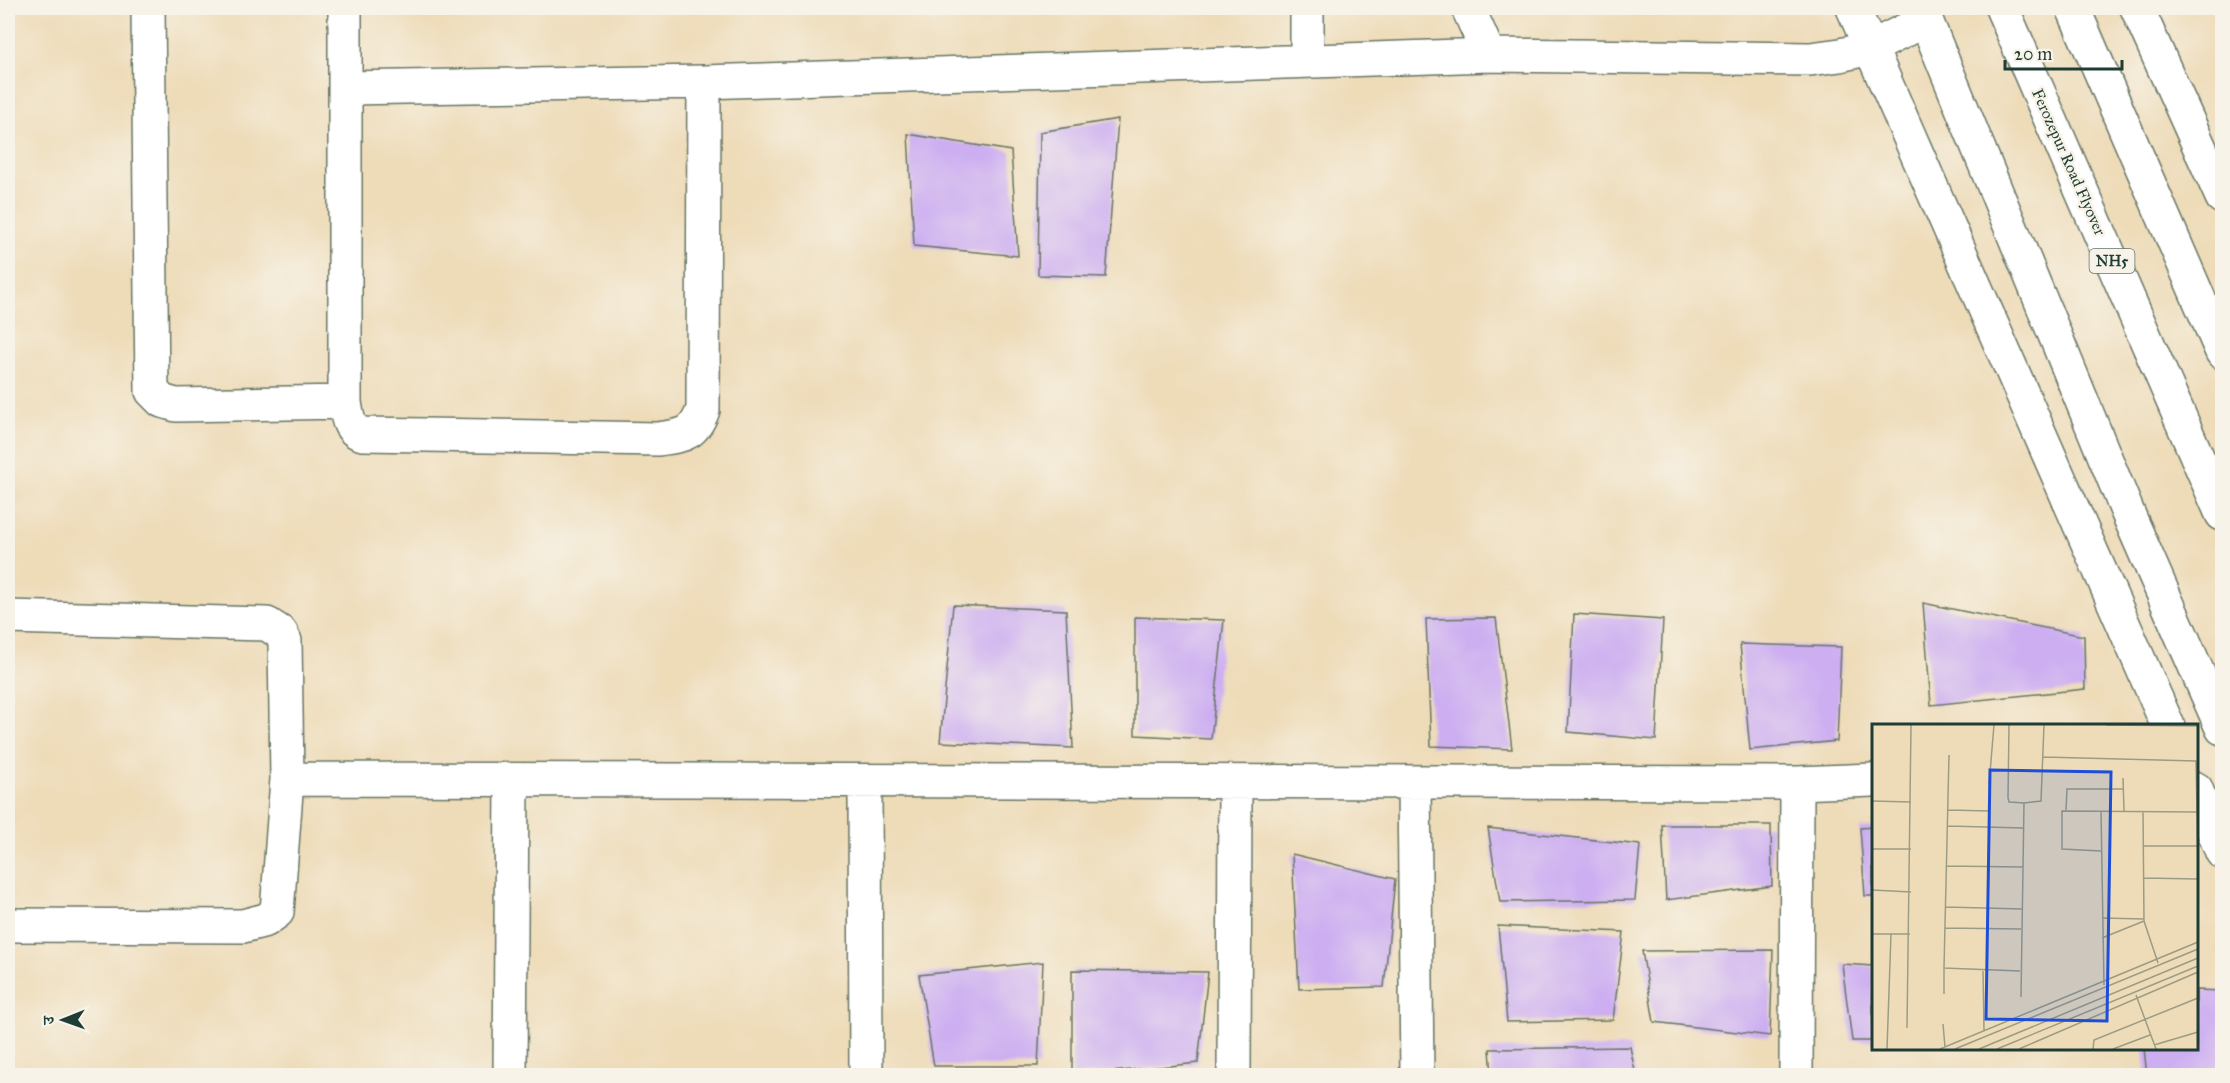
<svg xmlns="http://www.w3.org/2000/svg" width="2230" height="1083" font-family="'IM FELL Great Primer','Noto Serif Devanagari',serif">
<rect width="100%" height="100%" fill="#f7f3e8"/>
<filter id="ink" filterUnits="userSpaceOnUse"><feTurbulence type="fractalNoise" baseFrequency=".0167" numOctaves="2"/><feDisplacementMap in="SourceGraphic" scale="12" xChannelSelector="R" yChannelSelector="G"/><feConvolveMatrix kernelMatrix="1 2 1 2 8 2 1 2 1" color-interpolation-filters="sRGB"/></filter>
<filter id="wash" filterUnits="userSpaceOnUse"><feTurbulence type="fractalNoise" baseFrequency=".008" numOctaves="4" result="noise"/><feDisplacementMap in="SourceGraphic" scale="24" xChannelSelector="R" yChannelSelector="G"/><feGaussianBlur stdDeviation="1.35" result="paint"/><feColorMatrix in="noise" values="0 0 0 0 0 0 0 0 0 0 0 0 0 0 0 0 0 1.4 0 .05"/><feComposite in="paint" operator="in"/></filter>
<g filter="url(#wash)">
<rect width="100%" height="100%" fill="#eedcb9"/>
<g id="blocks">
<!-- building -->
<path fill="#ccaef1" d="M 1118,119 L 1106,277 L 1038,275 L 1040,132 Z
M 908,134 L 1011,151 L 1018,256 L 914,246 Z
M 1923,603 L 2084,636 L 2085,689 L 1931,705 Z
M 953,605 L 1066,610 L 1073,748 L 940,742 Z
M 1574,614 L 1663,620 L 1656,740 L 1568,732 Z
M 1135,617 L 1224,620 L 1211,739 L 1135,735 Z
M 1496,618 L 1512,749 L 1431,746 L 1426,619 Z
M 1740,644 L 1841,647 L 1837,741 L 1750,750 Z
M 1662,825 L 1771,825 L 1772,886 L 1666,900 Z
M 1873,827 L 1873,896 L 1865,896 L 1860,828 Z
M 1488,828 L 1640,845 L 1635,900 L 1500,902 Z
M 1292,854 L 1395,879 L 1384,987 L 1299,989 Z
M 1498,926 L 1624,932 L 1613,1020 L 1507,1022 Z
M 1773,950 L 1770,1036 L 1654,1022 L 1642,951 Z
M 1043,962 L 1038,1066 L 934,1066 L 919,975 Z
M 1842,964 L 1873,966 L 1873,1041 L 1852,1041 Z
M 1072,970 L 1208,972 L 1198,1063 L 1072,1076 Z
M 2196,990 L 2222,991 L 2222,1076 L 2147,1076 L 2144,1048 L 2196,1048 Z
M 1630,1047 L 1636,1076 L 1492,1076 L 1490,1049 Z"/>
</g>
</g>
<g filter="url(#ink)">
<use href="#blocks" fill-opacity="0" stroke="#677563" stroke-width="1.5"/>
<g fill="none" stroke-linecap="round" stroke-linejoin="round">
<!-- minor casing -->
<g stroke="#677563" stroke-width="36">
<path id="minor" d="M 148,8 L 152,391 L 162,401 L 176,405 L 345,402
M 345,8 L 345,402 C 347,415 348,431 363,434 L 658,439 C 684,435 693,436 703,410 L 704,82
M 1307,8 L 1307,61
M 1468,8 L 1489,55
M 1853,8 L 2168,726
M 345,88 L 704,82 L 1489,55 L 1810,59 L 1840,55 L 1870,48 L 1926,20
M 8,617 L 267,624 L 281,633 L 285,641 L 287,779
M 865,781 L 866,1076
M 1414,782 L 1417,1076
M 2196,789 L 2222,852
M 8,925 L 243,926 L 266,920 L 277,912 L 287,779 L 1797,783 L 1873,780
M 510,1076 L 512,780
M 1234,1076 L 1235,782
M 1796,1076 L 1797,783"/>
</g>
<!-- major casing -->
<g stroke="#677563" stroke-width="36">
<path id="major" d="M 1921,8 L 2127,511 L 2222,728
M 2137,8 L 2222,197"/>
</g>
<!-- highway casing -->
<g stroke="#677563" stroke-width="36">
<path id="highway" d="M 2002,8 L 2222,514
M 2073,8 L 2222,352"/>
</g>
<!-- minor -->
<use href="#minor" stroke="#fff" stroke-width="33"/>
<!-- major -->
<use href="#major" stroke="#fff" stroke-width="33"/>
<!-- highway -->
<use href="#highway" stroke="#fff" stroke-width="33"/>
</g>
</g>
<g text-anchor="middle" dominant-baseline="central" stroke-width="5" stroke-linejoin="round" paint-order="stroke">
<!-- shield labels -->
<rect fill="#f7f3e8" stroke="#60746a" stroke-width="1.5" x="2089.5" y="249" width="45" height="24" rx="4.5"/>
<g font-size="15" font-weight="bold" fill="#1f3d34">
<text x="2112" y="261">NH5</text>
</g>
<!-- street labels -->
<g font-size="16" fill="#1f3d34" stroke="#f7f3e8">
<text transform="translate(2069 162) rotate(66)">Ferozepur Road Flyover</text>
</g>
</g>
<!-- overview -->
<g transform="translate(1872 724)">
<rect width="326" height="326" fill="#eedcb9"/>
<path fill="none" stroke="#9b9c84" stroke-width="1.5" d="M 137,1 L 136,74 L 137,78 L 152,79 L 149,273M 234,1 L 326,2M 77,31 L 72,244 L 148,247M 171,33 L 324,37 L 326,142M 251,54 L 252,87M 117,61 L 122,1M 0,77 L 39,78M 152,79 L 169,77 L 172,1M 76,86 L 118,87M 194,86 L 195,65 L 251,65M 229,87 L 232,261M 271,87 L 272,197 L 286,239M 76,102 L 151,104M 271,122 L 325,122M 0,125 L 39,125M 229,127 L 190,125 L 190,87 L 326,88M 75,142 L 151,143M 272,154 L 326,155M 0,166 L 39,168M 74,183 L 150,185M 230,194 L 272,195M 73,204 L 149,205M 0,210 L 38,210M 230,214 L 272,197M 111,247 L 112,306M 72,270 L 72,245M 264,271 L 284,325M 71,300 L 73,323M 35,304 L 39,1M 282,321 L 326,308M 15,325 L 19,210M 68,325 L 326,218M 83,325 L 326,225M 107,325 L 326,234M 125,325 L 326,242M 147,325 L 326,248M 221,325 L 222,316 L 326,274M 241,325 L 278,311"/>
<path fill="#1d4ed8" fill-opacity="0.15" stroke="#1d4ed8" stroke-width="3" d="M 118,46 L 239,48 L 235,297 L 114,295 Z"/>
<rect width="326" height="326" fill="none" stroke="#1f3d34" stroke-width="3"/>
</g>
<!-- margin -->
<rect width="2230" height="1083" fill="none" stroke="#f7f3e8" stroke-width="30"/>
<!-- north arrow -->
<g transform="translate(63 1020) rotate(269)" stroke="#f7f3e8" stroke-width="4.5" paint-order="stroke">
<path d="M0-4.5L10 22L0 15L-10 22Z" fill="#1f3d34"/>
<text y="-9" font-size="16" font-weight="bold" text-anchor="middle" fill="#1f3d34">उ</text>
</g>
<!-- scale -->
<path d="M2005 60v9h117v-9" fill="none" stroke="#1f3d34" stroke-width="3"/>
<text x="2014" y="60" font-size="18" fill="#1f3d34" stroke="#f7f3e8" stroke-width="4.5" paint-order="stroke">20 m</text>
</svg>
